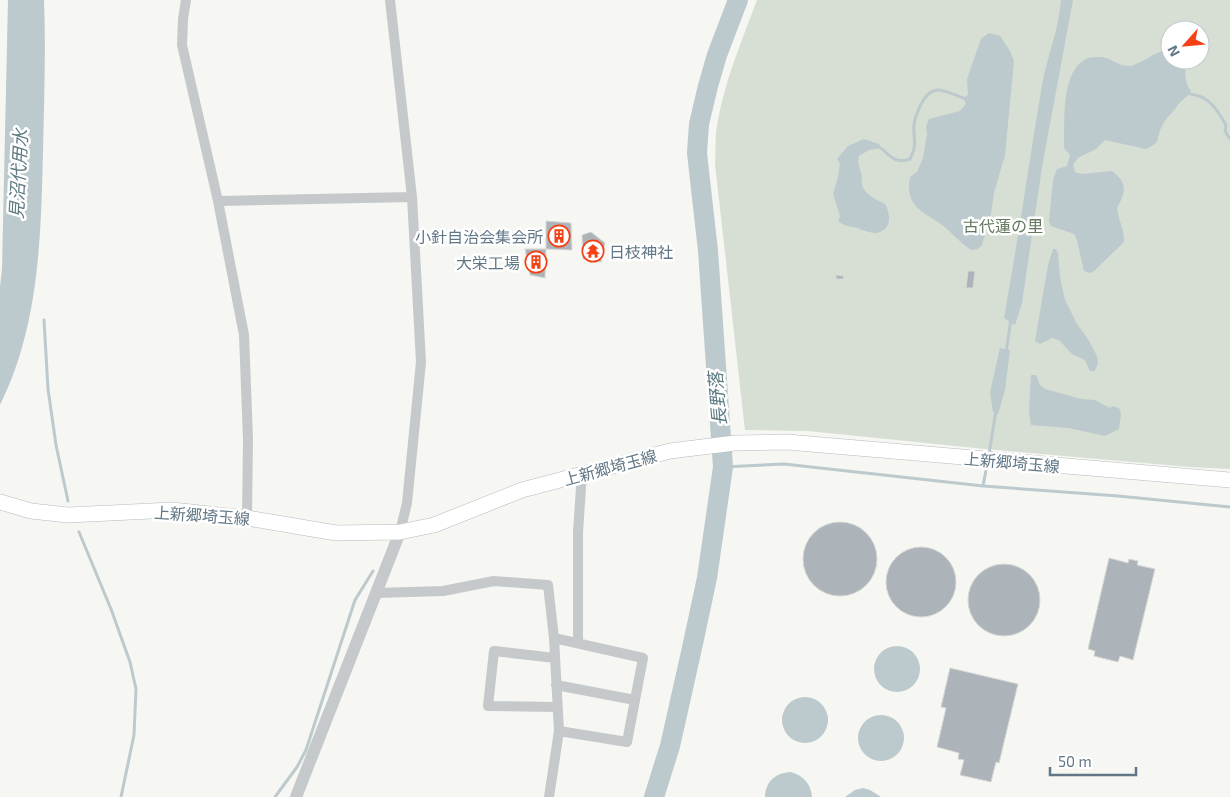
<svg xmlns="http://www.w3.org/2000/svg" width="1230" height="797" font-family="'Exo 2','Noto Sans JP',sans-serif">
<rect width="100%" height="100%" fill="#f6f6f2"/>
<!-- green -->
<path fill="#d7ded3" fill-rule="evenodd" d="M 757,0 L 1230,0 L 1230,469 L 1190,467 L 985,449 L 808,431 L 745,430 L 715,164 C 716,154 715,143 716,133 C 722,87 741,43 757,0 ZM 1170,30 L 1200,30 L 1200,60 L 1170,60 Z"/>
<!-- water -->
<path fill="#bcc9cd" d="M 8,0 L 44,0 C 46,51 44,101 43,152 C 41,237 39,327 0,405 L 0,287 L 2,269 Z
M 1061,0 L 1073,0 L 1042,167 L 1022,303 L 1015,325 L 1004,318 C 1018,240 1029,163 1042,85 C 1047,57 1059,29 1061,0 Z
M 989,33 L 1000,36 L 1010,51 L 1014,61 L 1005,155 L 994,193 L 991,214 L 982,245 L 978,249 L 971,250 C 962,244 955,236 947,229 C 927,212 904,210 910,177 L 917,172 L 923,158 L 927,134 L 926,126 L 929,119 L 960,111 L 966,104 L 963,98 L 968,95 L 967,79 L 981,39 Z
M 1164,50 L 1170,51 L 1170,60 L 1183,60 C 1188,73 1182,78 1191,91 C 1188,97 1182,99 1178,105 C 1173,112 1164,120 1161,128 C 1155,142 1162,141 1146,149 L 1105,140 L 1096,149 L 1078,158 L 1073,165 L 1075,172 L 1082,174 L 1112,171 C 1128,183 1126,192 1117,208 C 1118,218 1125,232 1124,242 L 1094,271 L 1090,273 L 1084,271 L 1077,240 L 1074,234 L 1051,226 L 1049,221 L 1053,180 L 1057,169 L 1067,166 L 1070,155 L 1064,148 C 1065,124 1060,72 1086,59 C 1089,57 1097,57 1101,57 C 1110,57 1119,67 1130,66 C 1137,65 1156,53 1164,50 Z
M 864,139 L 879,144 L 881,148 L 869,150 L 859,156 C 857,164 860,168 862,176 C 862,178 861,181 862,184 C 864,195 876,199 885,204 C 891,214 892,231 876,233 C 870,233 863,230 857,228 C 849,226 844,226 838,221 L 840,216 L 833,194 L 838,177 L 840,163 L 837,159 L 848,146 Z
M 1053,249 L 1056,249 L 1058,254 L 1060,277 L 1065,300 L 1077,324 L 1088,339 L 1097,356 L 1098,363 L 1095,371 L 1090,371 L 1085,360 L 1072,354 L 1059,340 L 1052,338 L 1040,344 L 1035,341 L 1048,265 Z
M 1000,348 L 1010,350 L 1005,390 L 998,414 L 993,412 L 990,392 Z
M 1031,375 L 1036,375 L 1040,385 L 1045,389 L 1081,399 L 1095,400 L 1110,408 L 1113,406 L 1119,408 L 1121,414 L 1119,429 L 1105,436 L 1069,428 L 1031,425 L 1029,411 Z
M874 669a23 23 0 1 1 46 0a23 23 0 1 1-46 0Z
M782 720a23 23 0 1 1 46 0a23 23 0 1 1-46 0Z
M858 738a23 23 0 1 1 46 0a23 23 0 1 1-46 0Z
M 791,772 C 804,776 811,784 812,797 L 765,797 C 766,781 775,773 791,772 Z
M 863,788 L 870,790 L 881,797 L 845,797 L 855,790 Z"/>
<g fill="none" stroke-linecap="round" stroke-linejoin="round">
<!-- stream -->
<path stroke="#bcc9cd" stroke-width="3" d="M 1190,94 C 1209,96 1217,109 1226,125 L 1225,131 L 1230,139
M 881,148 C 891,157 896,164 910,159 C 918,143 913,141 914,125 C 914,119 918,112 920,106 C 932,82 942,90 963,98
M 44,320 L 48,389 L 56,445 L 68,501
M 1006,353 L 1011,319
M 989,454 L 996,411
M 723,467 L 784,464 L 983,486 L 1118,496 L 1230,507
M 983,486 L 987,465
M 79,532 L 111,609 L 130,662 L 136,689 L 134,735 L 121,797
M 275,797 L 297,767 L 306,750 L 355,600 L 373,571"/>
<!-- river -->
<path stroke="#bcc9cd" stroke-width="20" d="M 654,797 L 670,746 L 692,648 L 707,578 L 723,467 L 708,251 L 697,153 L 699,124 L 708,86 L 717,55 L 738,0"/>
</g>
<!-- building -->
<path fill="#acb4ba" stroke="#d7d7d5" d="M 546,221 L 571,223 L 572,250 L 546,249 Z
M 591,232 L 605,243 L 601,262 L 583,259 L 582,235 Z
M 525,249 L 546,249 L 545,278 L 530,275 Z
M 968,271 L 975,271 L 973,288 L 966,288 Z
M 836,275 L 844,276 L 843,279 L 836,279 Z
M803 559a37 37 0 1 1 74 0a37 37 0 1 1-74 0Z
M886 582a35 35 0 1 1 70 0a35 35 0 1 1-70 0Z
M 1109,558 L 1128,563 L 1129,559 L 1138,561 L 1137,565 L 1155,569 L 1133,660 L 1120,656 L 1118,662 L 1094,656 L 1095,651 L 1088,649 Z
M968 600a36 36 0 1 1 72 0a36 36 0 1 1-72 0Z
M 950,668 L 1018,684 L 999,763 L 996,762 L 991,782 L 960,775 L 964,760 L 958,759 L 959,753 L 937,747 L 946,708 L 941,707 Z"/>
<g fill="none" stroke-linecap="round" stroke-linejoin="round">
<!-- secondary casing -->
<g stroke="#b5bbbf" stroke-width="16">
<path id="secondary" d="M 0,502 L 31,511 L 68,515 L 172,510 L 247,518 L 336,533 L 400,532 L 434,525 L 522,490 L 670,451 L 735,443 L 787,442 L 1230,480"/>
</g>
<!-- minor -->
<path stroke="#c5c9cc" stroke-width="10" d="M 186,0 L 183,19 L 182,45 L 218,201 L 244,335 L 248,439 L 247,518
M 390,0 L 412,197 L 421,362 L 407,503 L 400,532
M 218,201 L 412,197
M 376,593 L 443,591 L 494,581 L 548,585 L 554,638 L 643,658 L 627,742 L 559,731
M 578,643 L 578,532 L 582,473
M 555,658 L 494,651 L 488,706 L 557,707
M 556,685 L 635,700
M 549,797 L 559,731 L 554,638"/>
<!-- tertiary -->
<path stroke="#c5c9cc" stroke-width="12" d="M 296,797 L 400,532"/>
<!-- secondary -->
<use href="#secondary" stroke="#fff" stroke-width="15"/>
</g>
<!-- icons -->
<defs>
<g id="building-ring" transform="scale(1.125)"><circle r="9.5" fill="#fff" stroke="#f44014" stroke-width="1.5"/><path d="M-4-6H4V6H1V3H-1V6H-4ZM-2.5-4.3h1.7v1.8h-1.7ZM.8-4.3h1.7v1.8H.8ZM-2.5-1h1.7V.8h-1.7ZM.8-1h1.7V.8H.8Z" fill="#f44014"/></g>
<g id="temple-ring" transform="scale(1.125)"><circle r="9.5" fill="#fff" stroke="#f44014" stroke-width="1.5"/><path d="M0-6L5-2H3V0L6.5 2.5H4V6H1.5V3h-3V6H-4V2.5H-6.5L-3 0V-2H-5Z" fill="#f44014"/></g>
</defs>
<g fill-rule="evenodd">
<use href="#building-ring" x="559" y="236"/>
<use href="#temple-ring" x="593" y="251"/>
<use href="#building-ring" x="536" y="262"/>
</g>
<g text-anchor="middle" dominant-baseline="central" stroke-width="5" stroke-linejoin="round" paint-order="stroke">
<!-- park labels -->
<g font-size="16" fill="#64785e" stroke="#fff">
<text x="1003" y="225">古代蓮の里</text>
</g>
<!-- poi labels -->
<g font-size="16" fill="#627786" stroke="#fff" text-anchor="end">
<text x="543" y="236">小針自治会集会所</text>
<text x="609" y="251" text-anchor="start">日枝神社</text>
<text x="520" y="262">大栄工場</text>
</g>
<!-- street labels -->
<g font-size="16" fill="#627786" stroke="#fff">
<text transform="translate(1012 462) rotate(5)">上新郷埼玉線</text>
<text transform="translate(610 467) rotate(-15)">上新郷埼玉線</text>
<text transform="translate(202 515) rotate(4)">上新郷埼玉線</text>
</g>
<!-- water labels -->
<g font-size="18" font-style="italic" fill="#5e7b83" stroke="#fff">
<text transform="translate(18 174) rotate(-87)">見沼代用水</text>
<text transform="translate(717 399) rotate(-95)">長野落</text>
</g>
</g>
<!-- north arrow -->
<g transform="translate(1185 45) rotate(243)"><circle r="24" fill="#ffffff" stroke="#c0c9cf"/>
<path d="M0-4L9 19L0 12L-9 19Z" fill="#f44014"/>
<text y="-8" font-size="14" font-weight="bold" text-anchor="middle" fill="#627786">N</text>
</g>
<!-- scale -->
<path d="M1050 767v8h86v-8" fill="none" stroke="#627786" stroke-width="2.5"/>
<text x="1058" y="767" font-size="15" fill="#627786" stroke="#ffffff" stroke-width="4" paint-order="stroke">50 m</text>
</svg>
